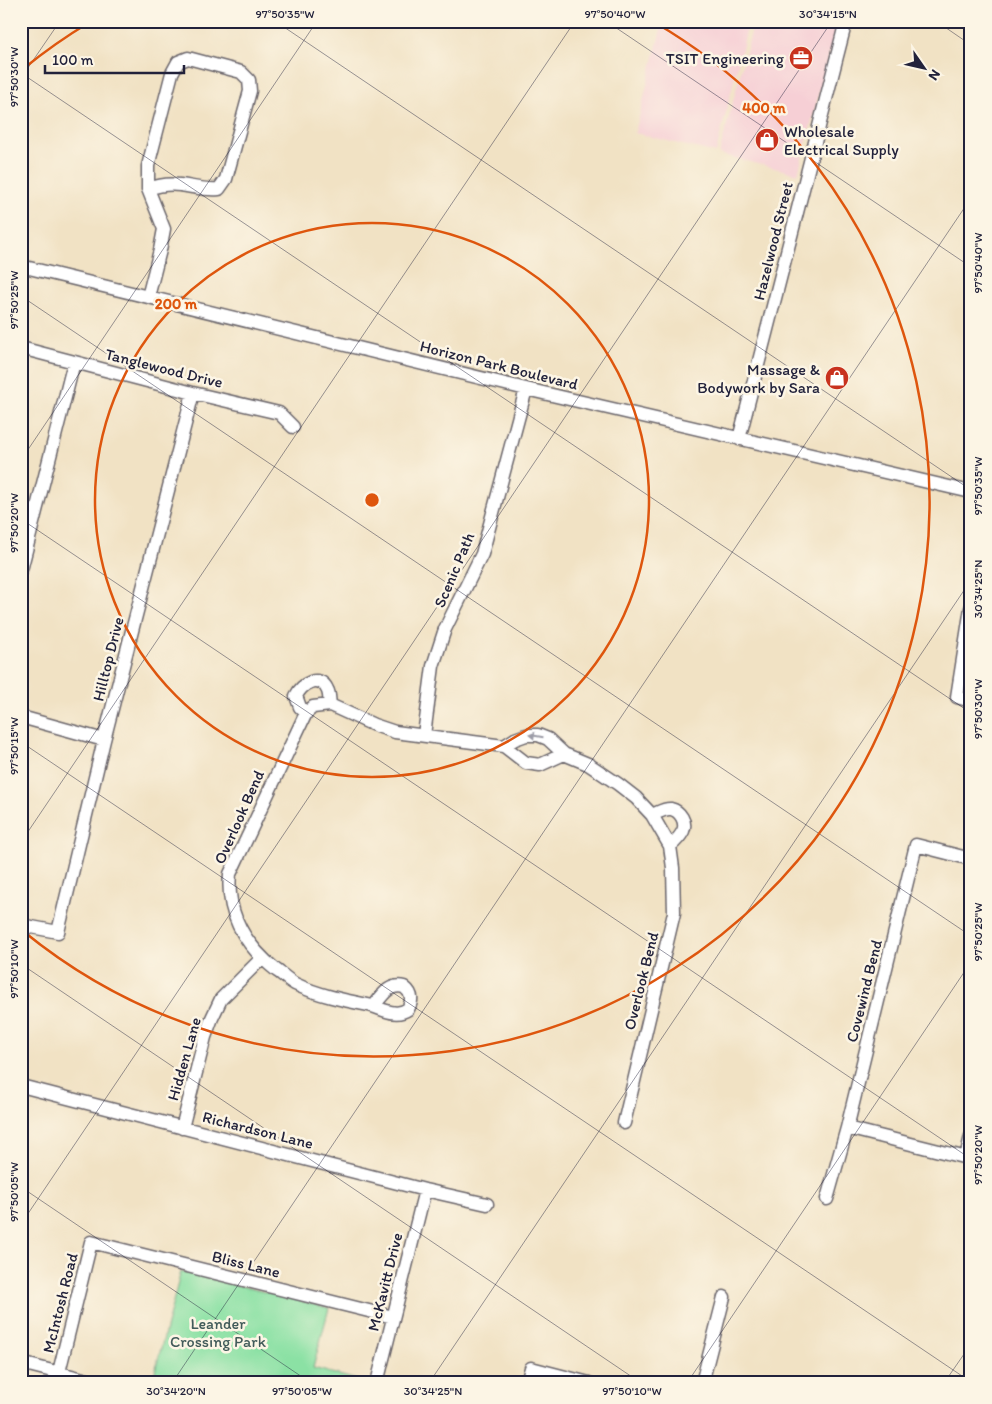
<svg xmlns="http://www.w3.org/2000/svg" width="992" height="1404" font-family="Itim,sans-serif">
<rect width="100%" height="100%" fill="#fcf5e5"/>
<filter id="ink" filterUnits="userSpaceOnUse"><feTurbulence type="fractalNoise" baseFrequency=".02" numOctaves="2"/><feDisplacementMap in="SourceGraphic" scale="10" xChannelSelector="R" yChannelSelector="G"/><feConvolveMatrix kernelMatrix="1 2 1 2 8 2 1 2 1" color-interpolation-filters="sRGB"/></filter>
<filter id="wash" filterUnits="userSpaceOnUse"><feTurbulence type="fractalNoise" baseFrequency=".0096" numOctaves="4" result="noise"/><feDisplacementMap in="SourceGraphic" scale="20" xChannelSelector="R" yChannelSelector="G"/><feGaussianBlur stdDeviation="1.12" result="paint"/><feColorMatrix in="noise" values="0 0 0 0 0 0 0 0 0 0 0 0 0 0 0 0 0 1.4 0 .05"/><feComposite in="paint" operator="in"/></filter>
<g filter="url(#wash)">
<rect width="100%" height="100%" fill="#f1e2c4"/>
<!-- built -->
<path fill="#f6cfd5" d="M 663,21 L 749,21 L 716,153 L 635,133 Z
M 754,21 L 838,21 L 798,174 L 719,154 Z"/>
<!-- green -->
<path fill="#8be1a4" stroke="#568270" d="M 181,1271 L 329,1308 L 313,1368 L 368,1383 L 152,1383 Z"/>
</g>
<g filter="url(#ink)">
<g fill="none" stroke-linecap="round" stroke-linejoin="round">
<!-- minor casing -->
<g stroke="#6a656b" stroke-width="15">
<path id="minor" d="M 21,266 L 526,389 L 971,492
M 148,297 L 160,250 L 164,229 L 148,189 C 179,178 191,191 219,189 L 226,179 L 250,91 L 249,80 L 241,72 L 188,58 L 178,62 L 172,73 L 148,166 L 148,189
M 21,348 L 193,393 L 279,413 L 293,427
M 739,439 L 846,21
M 21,570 L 74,362
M 971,608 L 957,697 L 971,701
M 306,713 L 300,707 L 296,696 C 302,684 319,673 327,689 C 330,694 329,700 330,705
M 21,717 L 104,740
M 424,735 L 433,666 L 445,629 L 482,554 L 526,389
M 504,746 L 515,739 L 526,735 L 538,735 L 548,739 L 564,754 L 588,764 L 618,784 L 636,798 L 652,815 L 670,846 L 673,868 L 674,913 L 624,1123
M 652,815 C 658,813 664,808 671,809 C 680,811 687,822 683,831 C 680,837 675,842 670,846
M 21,925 L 58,932 L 104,740 L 193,393
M 374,1006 C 382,996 389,983 404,987 C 412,993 413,1000 408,1009 C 395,1018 382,1008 368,1005 C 343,1000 318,995 295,984 C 288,980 282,974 276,970 C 246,946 226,914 230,874 L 306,713 L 313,707 L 330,705 L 374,725 L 395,732 L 504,746 L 526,763 L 540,765 L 564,754
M 21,1086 L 425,1190 L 487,1204
M 182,1128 L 205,1037 L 212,1018 L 221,999 L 262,958
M 847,1128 L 971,1159
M 966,1158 L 971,1136
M 827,1199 L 847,1128 L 916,845 L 971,859
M 21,1363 L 99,1383
M 59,1372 L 91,1242 L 393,1317
M 377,1383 L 425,1190
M 527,1383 L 531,1368 L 589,1383
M 702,1383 L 724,1297"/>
</g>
<!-- minor -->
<use href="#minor" stroke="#fff" stroke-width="12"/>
</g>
<!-- one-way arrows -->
<defs><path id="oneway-solid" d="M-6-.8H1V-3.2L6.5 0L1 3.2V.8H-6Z" transform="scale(1.25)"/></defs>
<use fill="#9c9ca7" href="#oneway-solid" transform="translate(536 736) rotate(-171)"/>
</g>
<!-- ticks -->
<path fill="none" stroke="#22223b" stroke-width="1" stroke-opacity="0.45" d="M 275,21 L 971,490M 606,21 L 971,267M 936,21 L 971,45M 21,73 L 971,713M 21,78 L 60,21M 21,296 L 971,936M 21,460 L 317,21M 21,519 L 971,1159M 21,742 L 971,1382M 21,842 L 575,21M 21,964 L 641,1383M 21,1187 L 311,1383M 21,1224 L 832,21M 172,1383 L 971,198M 429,1383 L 971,580M 687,1383 L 971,962M 944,1383 L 971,1344"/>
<!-- distance rings -->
<g fill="none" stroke="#de560e" stroke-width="2.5">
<circle cx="372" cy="500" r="277"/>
<path d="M23 69A555 555 0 0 1 90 22M654 22A555 555 0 1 1 23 931"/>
</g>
<!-- icons -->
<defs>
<g id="office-disc" transform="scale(1.25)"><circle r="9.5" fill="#c8321e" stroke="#fcf5e5"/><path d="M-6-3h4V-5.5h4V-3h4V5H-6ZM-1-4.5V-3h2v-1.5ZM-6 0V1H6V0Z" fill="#fff"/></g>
<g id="shop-disc" transform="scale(1.25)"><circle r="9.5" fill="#c8321e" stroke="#fcf5e5"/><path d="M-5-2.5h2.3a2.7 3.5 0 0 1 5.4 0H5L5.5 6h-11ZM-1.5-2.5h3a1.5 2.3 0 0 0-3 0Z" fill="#fff"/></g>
</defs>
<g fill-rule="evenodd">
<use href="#office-disc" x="801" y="58"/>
<use href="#shop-disc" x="767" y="140"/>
<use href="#shop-disc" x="837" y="378"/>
</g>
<g text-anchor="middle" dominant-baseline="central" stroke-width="5" stroke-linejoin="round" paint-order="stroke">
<!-- poi labels -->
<g font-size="16" fill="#22223b" stroke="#fcf5e5" text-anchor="end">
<text x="784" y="58">TSIT Engineering</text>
<text x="784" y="131" text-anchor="start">Wholesale<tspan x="784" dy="18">Electrical Supply</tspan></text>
<text x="820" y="369">Massage &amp;<tspan x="820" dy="18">Bodywork by Sara</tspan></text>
</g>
<!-- street labels -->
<g font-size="16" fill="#22223b" stroke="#fcf5e5">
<text transform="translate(773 241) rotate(-76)">Hazelwood Street</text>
<text transform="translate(499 365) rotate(14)">Horizon Park Boulevard</text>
<text transform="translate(164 368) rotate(14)">Tanglewood Drive</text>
<text transform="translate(454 570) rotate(-67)">Scenic Path</text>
<text transform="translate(108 659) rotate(-76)">Hilltop Drive</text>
<text transform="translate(239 817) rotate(-66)">Overlook Bend</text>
<text transform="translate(641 981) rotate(-76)">Overlook Bend</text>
<text transform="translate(864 991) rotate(-76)">Covewind Bend</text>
<text transform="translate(184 1059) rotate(-74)">Hidden Lane</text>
<text transform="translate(258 1130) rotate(14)">Richardson Lane</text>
<text transform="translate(246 1264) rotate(14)">Bliss Lane</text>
<text transform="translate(385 1282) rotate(-76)">McKavitt Drive</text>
<text transform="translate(60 1303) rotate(-76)">McIntosh Road</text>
</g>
<!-- park labels -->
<g font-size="16" fill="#425b5a" stroke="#fcf5e5">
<text x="218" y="1323">Leander<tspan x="218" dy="18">Crossing Park</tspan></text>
</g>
</g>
<circle cx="372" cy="500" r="8" fill="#de560e" stroke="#fcf5e5" stroke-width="2.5"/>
<g font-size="15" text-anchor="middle" font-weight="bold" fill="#de560e" stroke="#fcf5e5" stroke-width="5" stroke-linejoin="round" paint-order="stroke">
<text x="764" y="113">400 m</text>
<text x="176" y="309">200 m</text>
</g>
<!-- margin -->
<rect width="992" height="1404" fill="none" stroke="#fcf5e5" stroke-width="55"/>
<!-- north arrow -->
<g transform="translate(924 68) rotate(124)" stroke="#fcf5e5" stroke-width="4" paint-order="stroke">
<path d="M0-4L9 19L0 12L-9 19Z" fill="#22223b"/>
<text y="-8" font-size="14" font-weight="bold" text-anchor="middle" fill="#22223b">N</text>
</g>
<!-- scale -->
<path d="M45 65v8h139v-8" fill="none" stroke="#22223b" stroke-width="2.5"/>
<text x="52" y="65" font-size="15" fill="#22223b" stroke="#fcf5e5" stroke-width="4" paint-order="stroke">100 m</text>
<rect x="28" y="28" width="936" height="1348" fill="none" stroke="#22223b" stroke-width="2"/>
<g font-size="12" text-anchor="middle" fill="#22223b">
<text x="285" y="18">97°50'35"W</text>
<text x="615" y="18">97°50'40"W</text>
<text x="828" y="18">30°34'15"N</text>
<text transform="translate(14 77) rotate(-90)" y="4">97°50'30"W</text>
<text transform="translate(978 263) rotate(-90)" y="4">97°50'40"W</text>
<text transform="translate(14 300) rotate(-90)" y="4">97°50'25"W</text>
<text transform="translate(978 486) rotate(-90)" y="4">97°50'35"W</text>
<text transform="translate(14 523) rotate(-90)" y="4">97°50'20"W</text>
<text transform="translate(978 589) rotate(-90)" y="4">30°34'25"N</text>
<text transform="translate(978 709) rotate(-90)" y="4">97°50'30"W</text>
<text transform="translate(14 746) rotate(-90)" y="4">97°50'15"W</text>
<text transform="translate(978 932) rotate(-90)" y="4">97°50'25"W</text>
<text transform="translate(14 969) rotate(-90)" y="4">97°50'10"W</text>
<text transform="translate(978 1155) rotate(-90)" y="4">97°50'20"W</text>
<text transform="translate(14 1192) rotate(-90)" y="4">97°50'05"W</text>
<text x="176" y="1395">30°34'20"N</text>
<text x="302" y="1395">97°50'05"W</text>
<text x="433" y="1395">30°34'25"N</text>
<text x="632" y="1395">97°50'10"W</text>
</g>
</svg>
